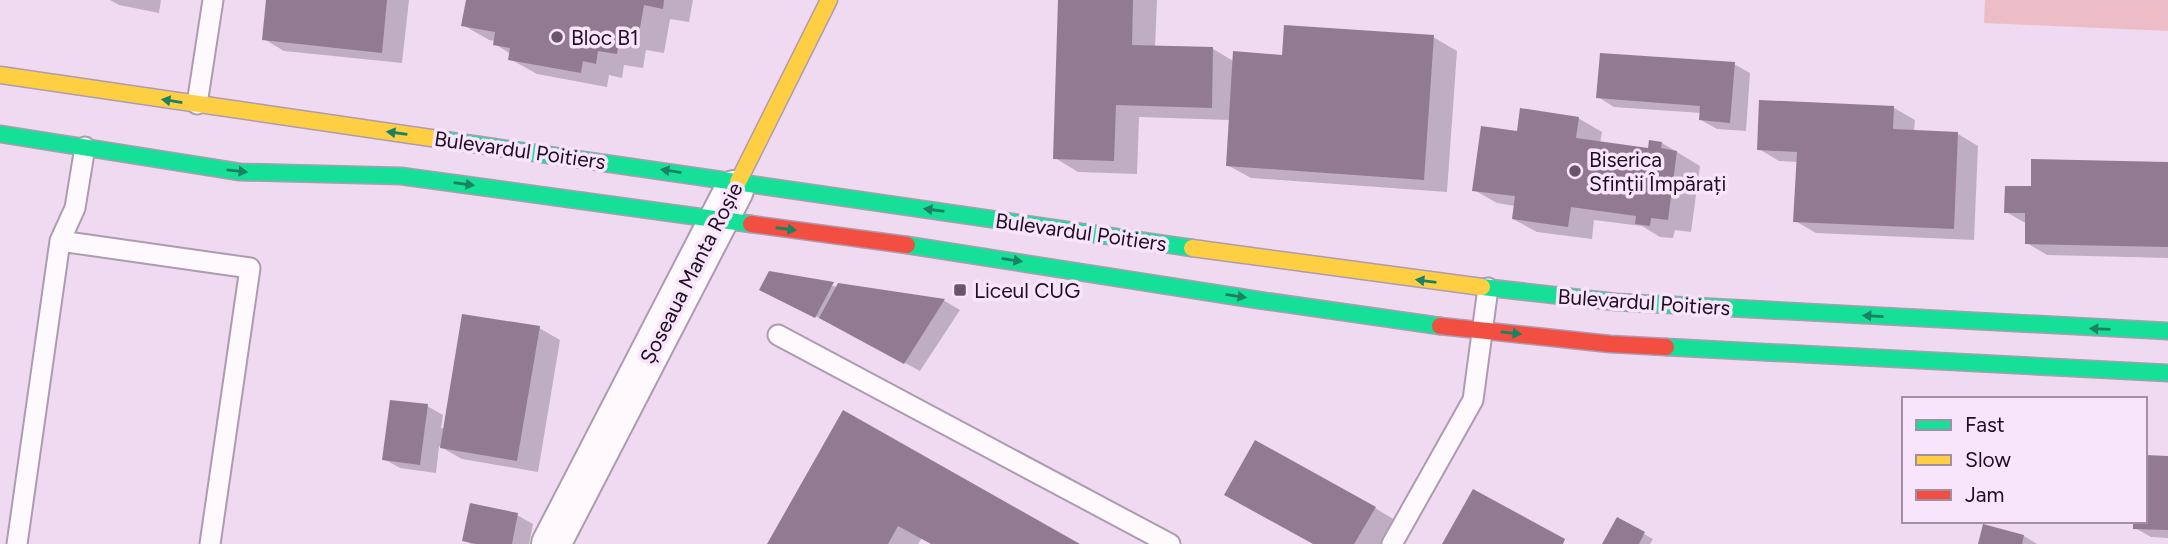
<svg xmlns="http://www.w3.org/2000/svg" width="2168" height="544" font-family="Figtree,sans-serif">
<rect width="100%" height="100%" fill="#efdaf2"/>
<!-- green -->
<path fill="#edbdc7" d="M 1985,0 L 2168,0 L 2168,31 L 1984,23 Z"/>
<!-- shadow -->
<path fill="#0003" d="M 110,0 L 161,0 L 159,13 L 119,5 Z
M 268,0 L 409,0 L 402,63 L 284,51 L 264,39 Z
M 467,0 L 693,0 L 689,22 L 670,19 L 664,53 L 646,50 L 643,68 L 624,65 L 622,78 L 609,75 L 607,87 L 537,74 L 510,59 L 511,54 L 495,44 L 495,41 L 489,40 L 463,25 Z
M 1060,0 L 1157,0 L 1155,47 L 1213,49 L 1235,62 L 1433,37 L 1457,51 L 1447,192 L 1251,178 L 1227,165 L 1230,120 L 1139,117 L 1137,174 L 1078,172 L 1055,158 Z
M 1734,64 L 1750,73 L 1746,131 L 1717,129 L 1701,120 L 1701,113 L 1614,107 L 1598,97 Z
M 1894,108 L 1915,120 L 1914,132 L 1958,134 L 1978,146 L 1974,240 L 1816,233 L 1795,221 L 1798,162 L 1779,161 L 1759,149 Z
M 1578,118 L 1602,132 L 1600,143 L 1650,150 L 1662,143 L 1700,166 L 1691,232 L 1675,230 L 1673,238 L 1660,237 L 1642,226 L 1594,220 L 1592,239 L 1537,232 L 1513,219 L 1515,206 L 1497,203 L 1474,190 L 1519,133 Z
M 2168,163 L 2168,258 L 2047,255 L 2027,243 L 2027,224 L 2006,212 L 2032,188 Z
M 770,273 L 838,287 L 839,285 L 945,301 L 960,310 L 920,371 L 832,324 L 777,298 Z
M 539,328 L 560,340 L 538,472 L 462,459 L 439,446 L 436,473 L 400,468 L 384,459 L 427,406 L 443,415 L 441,428 L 445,429 Z
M 843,412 L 1076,544 L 934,544 L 922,538 L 918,544 L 769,544 Z
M 2168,458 L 2168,538 L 2151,537 L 2135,528 L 2145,521 Z
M 1375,508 L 1395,520 L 1382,544 L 1315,544 Z
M 517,515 L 533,524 L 529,544 L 471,544 L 464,540 Z
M 1617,519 L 1653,539 L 1650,544 L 1604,544 Z
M 1985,527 L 2024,536 L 2037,544 L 1980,544 Z"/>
<!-- building -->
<path fill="#927b90" d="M 266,0 L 387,0 L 382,53 L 262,40 Z
M 466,0 L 664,0 L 663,9 L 644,5 L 638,39 L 620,36 L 617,54 L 598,51 L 596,64 L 583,61 L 581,73 L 508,60 L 510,48 L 493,45 L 495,32 L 461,26 Z
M 1058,0 L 1133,0 L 1132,45 L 1213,47 L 1212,108 L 1116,105 L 1114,161 L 1053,159 Z
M 1284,25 L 1434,35 L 1424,180 L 1226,166 L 1233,51 L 1282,55 Z
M 1600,53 L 1735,62 L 1730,123 L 1699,120 L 1700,106 L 1596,98 Z
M 1759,100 L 1894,106 L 1893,129 L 1958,132 L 1954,229 L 1793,222 L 1797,152 L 1757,150 Z
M 1520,108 L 1579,117 L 1576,138 L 1648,148 L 1649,140 L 1662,142 L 1661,148 L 1677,151 L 1668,220 L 1651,218 L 1650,226 L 1635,224 L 1636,216 L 1571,207 L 1568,227 L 1512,219 L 1515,196 L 1472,191 L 1481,126 L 1517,131 Z
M 2031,159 L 2168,162 L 2168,247 L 2025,244 L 2025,213 L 2004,213 L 2005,186 L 2031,186 Z
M 769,271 L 834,282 L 815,318 L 759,290 Z
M 838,283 L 945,299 L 904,364 L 819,318 Z
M 462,314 L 540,326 L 517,461 L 440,448 Z
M 390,400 L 428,404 L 420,465 L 382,460 Z
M 843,410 L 1080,544 L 931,544 L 898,526 L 888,544 L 767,544 Z
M 1255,440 L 1376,507 L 1354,544 L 1313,544 L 1224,495 Z
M 2145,455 L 2168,456 L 2168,530 L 2133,529 L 2133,521 L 2145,521 Z
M 1473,489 L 1565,539 L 1563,544 L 1442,544 Z
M 470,503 L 518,513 L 512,544 L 477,544 L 462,541 Z
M 1617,517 L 1645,532 L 1639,544 L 1602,544 Z
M 1983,524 L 2024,535 L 2022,544 L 1978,544 Z"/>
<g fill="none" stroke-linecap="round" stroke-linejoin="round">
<!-- lane casing -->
<g stroke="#ad9bb0" stroke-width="23">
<path id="lane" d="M 197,104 L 213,0
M 60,241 L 250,268 L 210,544
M 778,335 L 1170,544
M 17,544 L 60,241 L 75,208 L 85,147
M 1392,544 L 1473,400 L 1488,288"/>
</g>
<!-- street casing -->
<g stroke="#ad9bb0" stroke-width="42">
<path id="street" d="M 551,544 L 734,190"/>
</g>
<!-- fast casing -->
<g stroke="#ad9bb0" stroke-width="19">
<path id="fast" d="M 0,134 L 240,172 L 401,176 L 751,224
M 438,139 L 1192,248
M 907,245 L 1258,300 L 1440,326
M 1482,287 L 1616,302 L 2168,331
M 1666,347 L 2168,373"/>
</g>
<!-- slow casing -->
<g stroke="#ad9bb0" stroke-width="19">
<path id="slow" d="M 0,75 L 438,139
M 738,182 L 829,0
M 1192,248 L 1482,287"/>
</g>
<!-- jam casing -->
<g stroke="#ad9bb0" stroke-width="19">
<path id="jam" d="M 751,224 L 907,245
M 1440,326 L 1610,344 L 1666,347"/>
</g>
<!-- lane -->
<use href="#lane" stroke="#fdf9fd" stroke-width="19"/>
<!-- street -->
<use href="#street" stroke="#fdf9fd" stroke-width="38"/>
<!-- fast -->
<use href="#fast" stroke="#16e098" stroke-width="16"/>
<!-- slow -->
<use href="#slow" stroke="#ffcf43" stroke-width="16"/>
<!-- jam -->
<use href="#jam" stroke="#f24e42" stroke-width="16"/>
</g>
<!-- one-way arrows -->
<defs><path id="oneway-solid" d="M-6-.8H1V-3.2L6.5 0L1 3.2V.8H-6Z" transform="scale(1.75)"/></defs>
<g fill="#1a8263">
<use href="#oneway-solid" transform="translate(172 101) rotate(-171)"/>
<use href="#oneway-solid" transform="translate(397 133) rotate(-172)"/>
<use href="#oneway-solid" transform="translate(237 171) rotate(6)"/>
<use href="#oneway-solid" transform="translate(671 171) rotate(-171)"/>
<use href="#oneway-solid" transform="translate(464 184) rotate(8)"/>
<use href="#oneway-solid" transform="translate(934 210) rotate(-172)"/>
<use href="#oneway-solid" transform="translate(786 229) rotate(8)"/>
<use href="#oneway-solid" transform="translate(1012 260) rotate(9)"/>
<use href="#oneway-solid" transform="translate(1426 281) rotate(-173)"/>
<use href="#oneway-solid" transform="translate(1236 296) rotate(9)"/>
<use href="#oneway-solid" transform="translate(1873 316) rotate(-177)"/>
<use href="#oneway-solid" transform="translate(2100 329) rotate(-178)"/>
<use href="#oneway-solid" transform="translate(1511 333) rotate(6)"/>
</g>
<!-- markers -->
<g fill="#68556b" stroke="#f8e4fb" stroke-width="2.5">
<circle cx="557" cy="37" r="7"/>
<circle cx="1575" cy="171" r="7"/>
<rect x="953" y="283" width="14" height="14" rx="3.5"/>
</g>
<g text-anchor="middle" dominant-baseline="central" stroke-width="7" stroke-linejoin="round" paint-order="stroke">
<!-- poi labels -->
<g font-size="21" fill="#200e23" stroke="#f8e4fb" text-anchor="start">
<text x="571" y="37">Bloc B1</text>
<text x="1589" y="159">Biserica<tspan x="1589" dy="24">Sfinții Împărați</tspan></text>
<text x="974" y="290">Liceul CUG</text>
</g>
<!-- street labels -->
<g font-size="21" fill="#200e23" stroke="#f8e4fb">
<text transform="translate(520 150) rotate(8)">Bulevardul Poitiers</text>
<text transform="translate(1081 232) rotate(8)">Bulevardul Poitiers</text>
<text transform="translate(691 273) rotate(-63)">Șoseaua Manta Roșie</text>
<text transform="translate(1644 302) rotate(4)">Bulevardul Poitiers</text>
</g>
</g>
<!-- legend -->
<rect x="1902" y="397" width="245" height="126" fill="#f8e4fb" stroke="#a28ea5" stroke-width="2"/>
<rect x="1916" y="420" width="35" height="10" fill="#16e098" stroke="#a28ea5" stroke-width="2"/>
<text x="1965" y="432" font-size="21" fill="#200e23">Fast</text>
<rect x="1916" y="455" width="35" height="10" fill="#ffcf43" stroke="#a28ea5" stroke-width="2"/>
<text x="1965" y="467" font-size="21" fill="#200e23">Slow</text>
<rect x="1916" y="490" width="35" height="10" fill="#f24e42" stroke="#a28ea5" stroke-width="2"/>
<text x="1965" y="502" font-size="21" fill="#200e23">Jam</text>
</svg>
